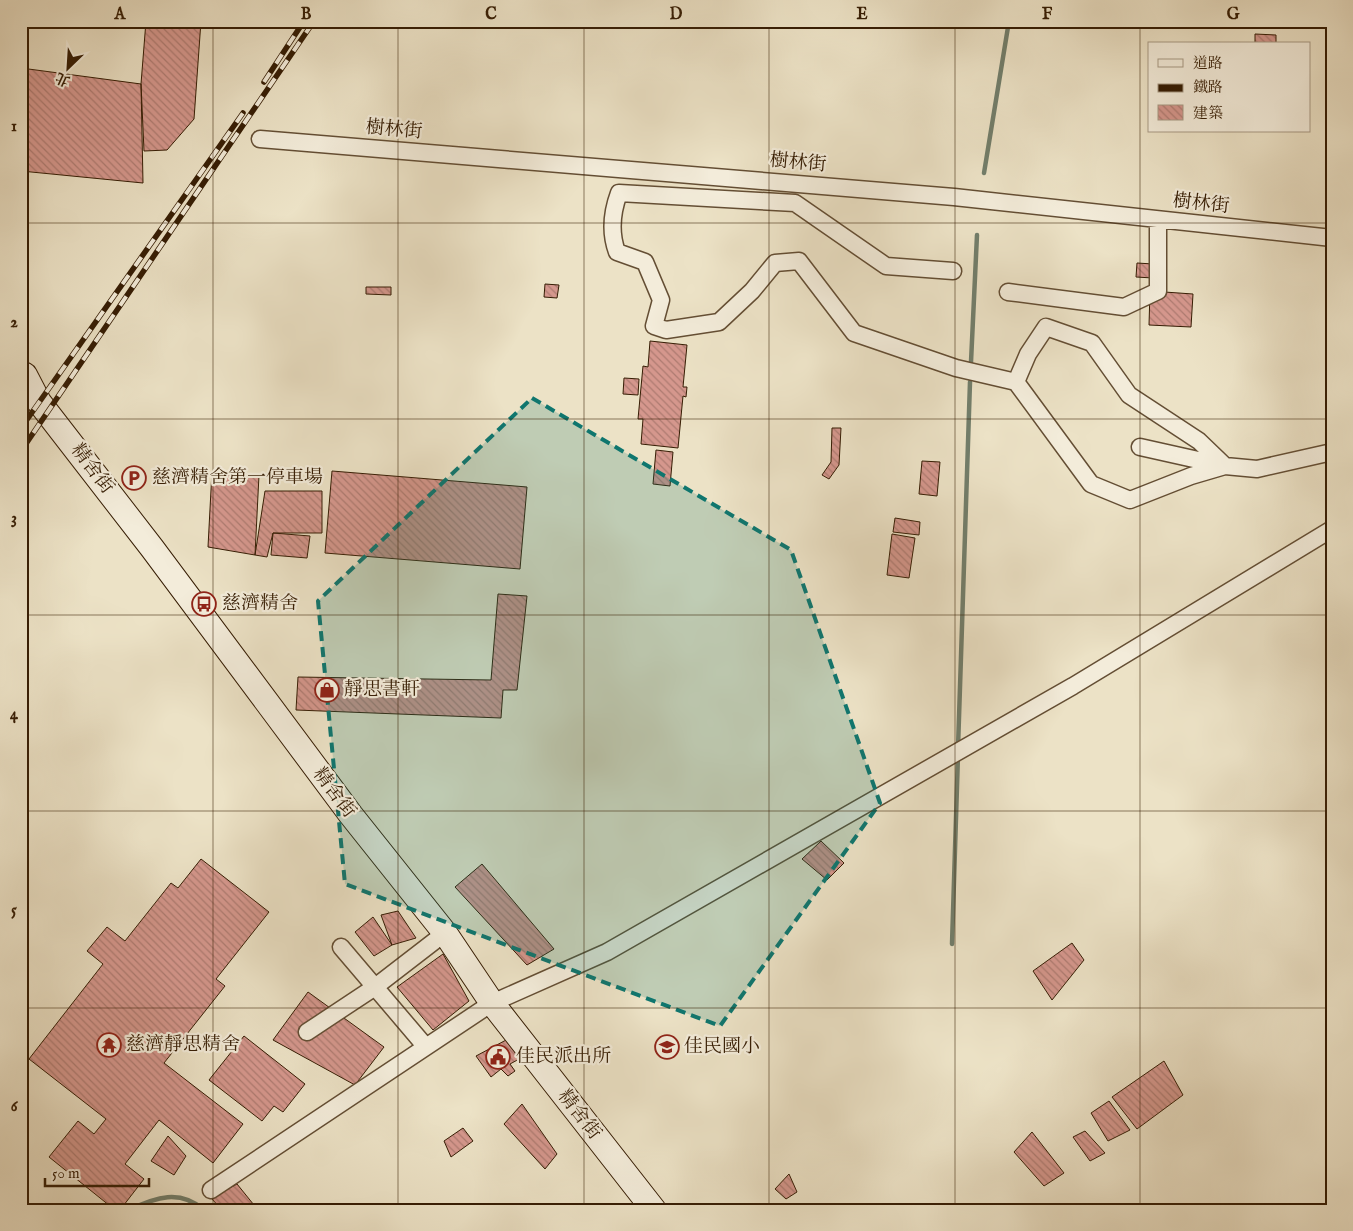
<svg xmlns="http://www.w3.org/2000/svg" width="1353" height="1231" font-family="'IM FELL English','Noto Serif TC',serif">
<defs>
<pattern id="building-back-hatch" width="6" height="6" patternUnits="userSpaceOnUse" patternTransform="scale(1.25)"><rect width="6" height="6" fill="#d5978d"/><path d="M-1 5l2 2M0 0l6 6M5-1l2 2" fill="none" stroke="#ae7b71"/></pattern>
</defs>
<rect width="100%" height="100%" fill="#ece2c6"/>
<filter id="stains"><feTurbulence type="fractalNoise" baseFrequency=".004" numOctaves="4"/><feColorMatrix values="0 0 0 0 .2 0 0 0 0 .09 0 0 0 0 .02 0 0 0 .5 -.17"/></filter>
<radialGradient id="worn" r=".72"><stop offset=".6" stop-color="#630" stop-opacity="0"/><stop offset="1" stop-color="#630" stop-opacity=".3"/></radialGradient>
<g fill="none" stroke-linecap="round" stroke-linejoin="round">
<!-- stream -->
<path stroke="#727e6b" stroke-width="4.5" d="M 984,173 L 1009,21
M 971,362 L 977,235
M 958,748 L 970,382
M 952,944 L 958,755
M 129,1210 C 156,1197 180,1189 204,1210"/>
</g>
<!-- building -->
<path fill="url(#building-back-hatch)" stroke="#361d04" d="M 146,21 L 201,21 L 194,119 L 167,150 L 144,151 L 141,84 Z
M 1255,34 L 1276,35 L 1276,44 L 1255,44 Z
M 21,68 L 141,84 L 143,183 L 21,171 Z
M 1137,263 L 1153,264 L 1153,278 L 1136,277 Z
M 545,284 L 559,285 L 557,298 L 544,297 Z
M 366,287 L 391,287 L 391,295 L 366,294 Z
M 1150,291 L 1193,294 L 1191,327 L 1149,325 Z
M 650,341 L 687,345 L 683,387 L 687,387 L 686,397 L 683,396 L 678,448 L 641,444 L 643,419 L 638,419 L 643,366 L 648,367 Z
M 624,378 L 639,379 L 638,395 L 623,394 Z
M 832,428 L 841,428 L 839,465 L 829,479 L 822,475 L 831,462 Z
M 656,450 L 673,452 L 670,486 L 653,484 Z
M 922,461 L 940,462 L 937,496 L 919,494 Z
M 212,471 L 259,475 L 255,555 L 208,547 Z
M 332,471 L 527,487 L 520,569 L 325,553 Z
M 265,491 L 322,491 L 322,533 L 273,533 L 267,557 L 255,555 Z
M 895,518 L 920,522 L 919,535 L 893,532 Z
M 273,533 L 310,536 L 307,558 L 271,555 Z
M 892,534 L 915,538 L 909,578 L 887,575 Z
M 498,594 L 527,596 L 517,690 L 503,690 L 501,718 L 296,710 L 298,677 L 491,680 Z
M 821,841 L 844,863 L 827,880 L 802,859 Z
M 201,859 L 269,912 L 216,979 L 225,986 L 164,1063 L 243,1124 L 213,1163 L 159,1120 L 125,1164 L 144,1179 L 120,1210 L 115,1210 L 49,1157 L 78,1121 L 94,1134 L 106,1119 L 29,1059 L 103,964 L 87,951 L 107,927 L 125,941 L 171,883 L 178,888 Z
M 482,864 L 554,949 L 527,965 L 455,887 Z
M 398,911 L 416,938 L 392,945 L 381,915 Z
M 373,917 L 392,945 L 374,956 L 355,932 Z
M 1072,943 L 1084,960 L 1052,1000 L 1033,971 Z
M 443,954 L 469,1001 L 433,1030 L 397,987 Z
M 308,992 L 384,1047 L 355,1085 L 273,1040 Z
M 244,1036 L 305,1084 L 283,1112 L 274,1106 L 262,1121 L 209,1080 Z
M 508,1039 L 521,1058 L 510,1064 L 515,1071 L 508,1076 L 501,1069 L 491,1077 L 476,1056 Z
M 1164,1061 L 1183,1095 L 1137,1129 L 1112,1097 Z
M 1109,1101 L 1130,1130 L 1108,1141 L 1091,1113 Z
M 522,1104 L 557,1154 L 545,1169 L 504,1124 Z
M 463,1128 L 473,1141 L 451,1157 L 444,1141 Z
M 1085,1131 L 1105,1153 L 1090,1161 L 1073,1137 Z
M 1032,1132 L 1064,1173 L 1044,1186 L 1014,1152 Z
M 168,1136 L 186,1156 L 174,1175 L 151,1161 Z
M 789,1174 L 797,1192 L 786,1199 L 775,1189 Z
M 237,1184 L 258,1210 L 222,1210 L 211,1198 Z"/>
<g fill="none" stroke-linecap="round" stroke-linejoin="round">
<!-- street casing -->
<g stroke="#644e34" stroke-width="19">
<path id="street" d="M 260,139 L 954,197 L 1332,238
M 953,271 L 886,266 L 795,203 L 619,193 C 612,212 610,233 617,252 L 645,262 L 661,300 L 654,326 L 666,330 L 719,322 L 752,291 L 775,263 L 799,261 L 854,333 L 956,368 L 1016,382 L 1028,354 L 1046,327 L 1092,343 L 1129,395 L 1199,441 L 1225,466 L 1191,476 L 1130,500 L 1091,484 L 1016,382
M 1008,292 L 1124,307 L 1158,291 L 1158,220
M 1140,447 L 1225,466 L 1257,469 L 1332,452
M 341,947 L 426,1047
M 307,1032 L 375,987 L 445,933
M 211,1190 L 492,1003 L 607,952 L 1073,686 L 1332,529"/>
</g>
<!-- secondary casing -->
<g stroke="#361d04" stroke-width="26">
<path id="secondary" d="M 21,373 L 25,375 L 39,402 L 152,548 L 351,815 L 445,933 L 492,1003 L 654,1210"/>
</g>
<!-- street -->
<use href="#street" stroke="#f3ecda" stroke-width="16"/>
<!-- secondary -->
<use href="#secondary" stroke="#f3ecda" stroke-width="24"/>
<!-- rail casing -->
<g stroke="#361d04" stroke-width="5.5">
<path id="rail" d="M 264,82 L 304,21
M 21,428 L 243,113
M 21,451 L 314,21"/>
</g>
<!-- rail -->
<use href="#rail" stroke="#f3ecda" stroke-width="4" stroke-dasharray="11" stroke-linecap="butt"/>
</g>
<!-- marked area -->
<path fill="#0f766e" fill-opacity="0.2" stroke="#0f766e" stroke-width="4" stroke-dasharray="10 6" stroke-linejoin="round" d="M 532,398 L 791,550 L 880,803 L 720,1026 L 345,884 L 318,601 Z"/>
<!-- grid -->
<path fill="none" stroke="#361d04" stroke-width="1" stroke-opacity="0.55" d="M 213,21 L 213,1210M 398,21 L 398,1210M 584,21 L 584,1210M 769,21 L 769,1210M 955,21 L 955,1210M 1140,21 L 1140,1210M 21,223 L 1332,223M 21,419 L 1332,419M 21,615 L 1332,615M 21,811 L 1332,811M 21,1008 L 1332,1008"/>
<!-- icons -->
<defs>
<g id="parking-ring" transform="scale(1.25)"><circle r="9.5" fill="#f3ecda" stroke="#8f2418" stroke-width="1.5"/><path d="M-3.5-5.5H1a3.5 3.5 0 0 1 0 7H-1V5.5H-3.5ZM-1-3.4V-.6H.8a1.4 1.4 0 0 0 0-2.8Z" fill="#8f2418"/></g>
<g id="bus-ring" transform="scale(1.25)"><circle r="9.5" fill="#f3ecda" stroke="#8f2418" stroke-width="1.5"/><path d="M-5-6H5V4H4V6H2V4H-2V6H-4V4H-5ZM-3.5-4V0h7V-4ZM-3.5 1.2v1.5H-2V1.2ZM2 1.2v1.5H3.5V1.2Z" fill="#8f2418"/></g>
<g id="shop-ring" transform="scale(1.25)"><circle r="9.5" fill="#f3ecda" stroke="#8f2418" stroke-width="1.5"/><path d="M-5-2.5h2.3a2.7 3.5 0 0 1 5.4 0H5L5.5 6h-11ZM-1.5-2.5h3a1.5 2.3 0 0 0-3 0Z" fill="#8f2418"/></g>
<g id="temple-ring" transform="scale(1.25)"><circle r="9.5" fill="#f3ecda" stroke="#8f2418" stroke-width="1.5"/><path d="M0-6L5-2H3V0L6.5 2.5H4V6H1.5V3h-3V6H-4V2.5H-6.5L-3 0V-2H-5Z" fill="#8f2418"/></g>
<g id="school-ring" transform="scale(1.25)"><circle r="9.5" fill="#f3ecda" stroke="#8f2418" stroke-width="1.5"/><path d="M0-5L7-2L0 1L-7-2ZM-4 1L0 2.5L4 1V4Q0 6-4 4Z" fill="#8f2418"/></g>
<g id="civic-ring" transform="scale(1.25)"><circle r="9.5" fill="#f3ecda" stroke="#8f2418" stroke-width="1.5"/><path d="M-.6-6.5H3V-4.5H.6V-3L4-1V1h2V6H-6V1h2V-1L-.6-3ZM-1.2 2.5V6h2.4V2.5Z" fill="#8f2418"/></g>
</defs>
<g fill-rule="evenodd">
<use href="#parking-ring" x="134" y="478"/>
<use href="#bus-ring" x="204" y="604"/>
<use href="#shop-ring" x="327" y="690"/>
<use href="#temple-ring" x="109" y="1045"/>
<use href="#school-ring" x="667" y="1047"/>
<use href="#civic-ring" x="498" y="1057"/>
</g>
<g text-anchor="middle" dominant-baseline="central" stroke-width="4.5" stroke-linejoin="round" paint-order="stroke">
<!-- street labels -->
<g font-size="19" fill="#361d04" stroke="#f3ecda">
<text transform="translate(394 130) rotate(5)">樹林街</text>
<text transform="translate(798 163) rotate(5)">樹林街</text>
<text transform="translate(1201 204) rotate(6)">樹林街</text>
<text transform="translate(92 469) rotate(53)">精舍街</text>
<text transform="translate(334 793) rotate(53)">精舍街</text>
<text transform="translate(579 1115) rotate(52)">精舍街</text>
</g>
<!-- poi labels -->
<g font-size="19" fill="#361d04" stroke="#f3ecda" text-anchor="start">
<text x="152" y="478">慈濟精舍第一停車場</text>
<text x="222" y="604">慈濟精舍</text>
<text x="344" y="690">靜思書軒</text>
<text x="126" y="1045">慈濟靜思精舍</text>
<text x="684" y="1047">佳民國小</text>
<text x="516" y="1057">佳民派出所</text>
</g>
</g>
<!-- margin -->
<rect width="1353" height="1231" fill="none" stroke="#ece2c6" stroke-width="55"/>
<!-- legend -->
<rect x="1148" y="42" width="162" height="90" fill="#f3ecda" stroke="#a79984"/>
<rect x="1158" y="59" width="25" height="8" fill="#f3ecda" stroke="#a79984"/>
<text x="1193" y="68" font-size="15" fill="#361d04">道路</text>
<rect x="1158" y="84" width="25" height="8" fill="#361d04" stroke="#a79984"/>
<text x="1193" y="92" font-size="15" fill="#361d04">鐵路</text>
<rect x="1158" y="105" width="25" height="15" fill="url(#building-back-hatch)" stroke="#a79984"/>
<text x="1193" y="118" font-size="15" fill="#361d04">建築</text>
<!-- north arrow -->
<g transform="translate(68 68) rotate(205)" stroke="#f3ecda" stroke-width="4" paint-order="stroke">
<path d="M0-4L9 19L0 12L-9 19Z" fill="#361d04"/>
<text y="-8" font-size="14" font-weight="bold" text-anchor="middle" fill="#361d04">北</text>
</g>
<!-- scale -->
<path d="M45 1178v8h104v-8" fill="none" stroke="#361d04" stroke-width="2.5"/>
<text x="52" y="1178" font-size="15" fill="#361d04" stroke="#f3ecda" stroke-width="4" paint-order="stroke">50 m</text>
<rect x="28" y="28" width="1298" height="1176" fill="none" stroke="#361d04" stroke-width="2"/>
<g font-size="16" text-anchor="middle" font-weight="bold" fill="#361d04">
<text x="120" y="19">A</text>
<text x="306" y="19">B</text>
<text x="491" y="19">C</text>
<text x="676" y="19">D</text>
<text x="862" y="19">E</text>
<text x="1047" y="19">F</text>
<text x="1233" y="19">G</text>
<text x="14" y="131">1</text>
<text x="14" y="327">2</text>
<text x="14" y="523">3</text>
<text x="14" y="719">4</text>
<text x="14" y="915">5</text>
<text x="14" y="1111">6</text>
</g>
<rect width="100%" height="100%" filter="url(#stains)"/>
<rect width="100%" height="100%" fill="url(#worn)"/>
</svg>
